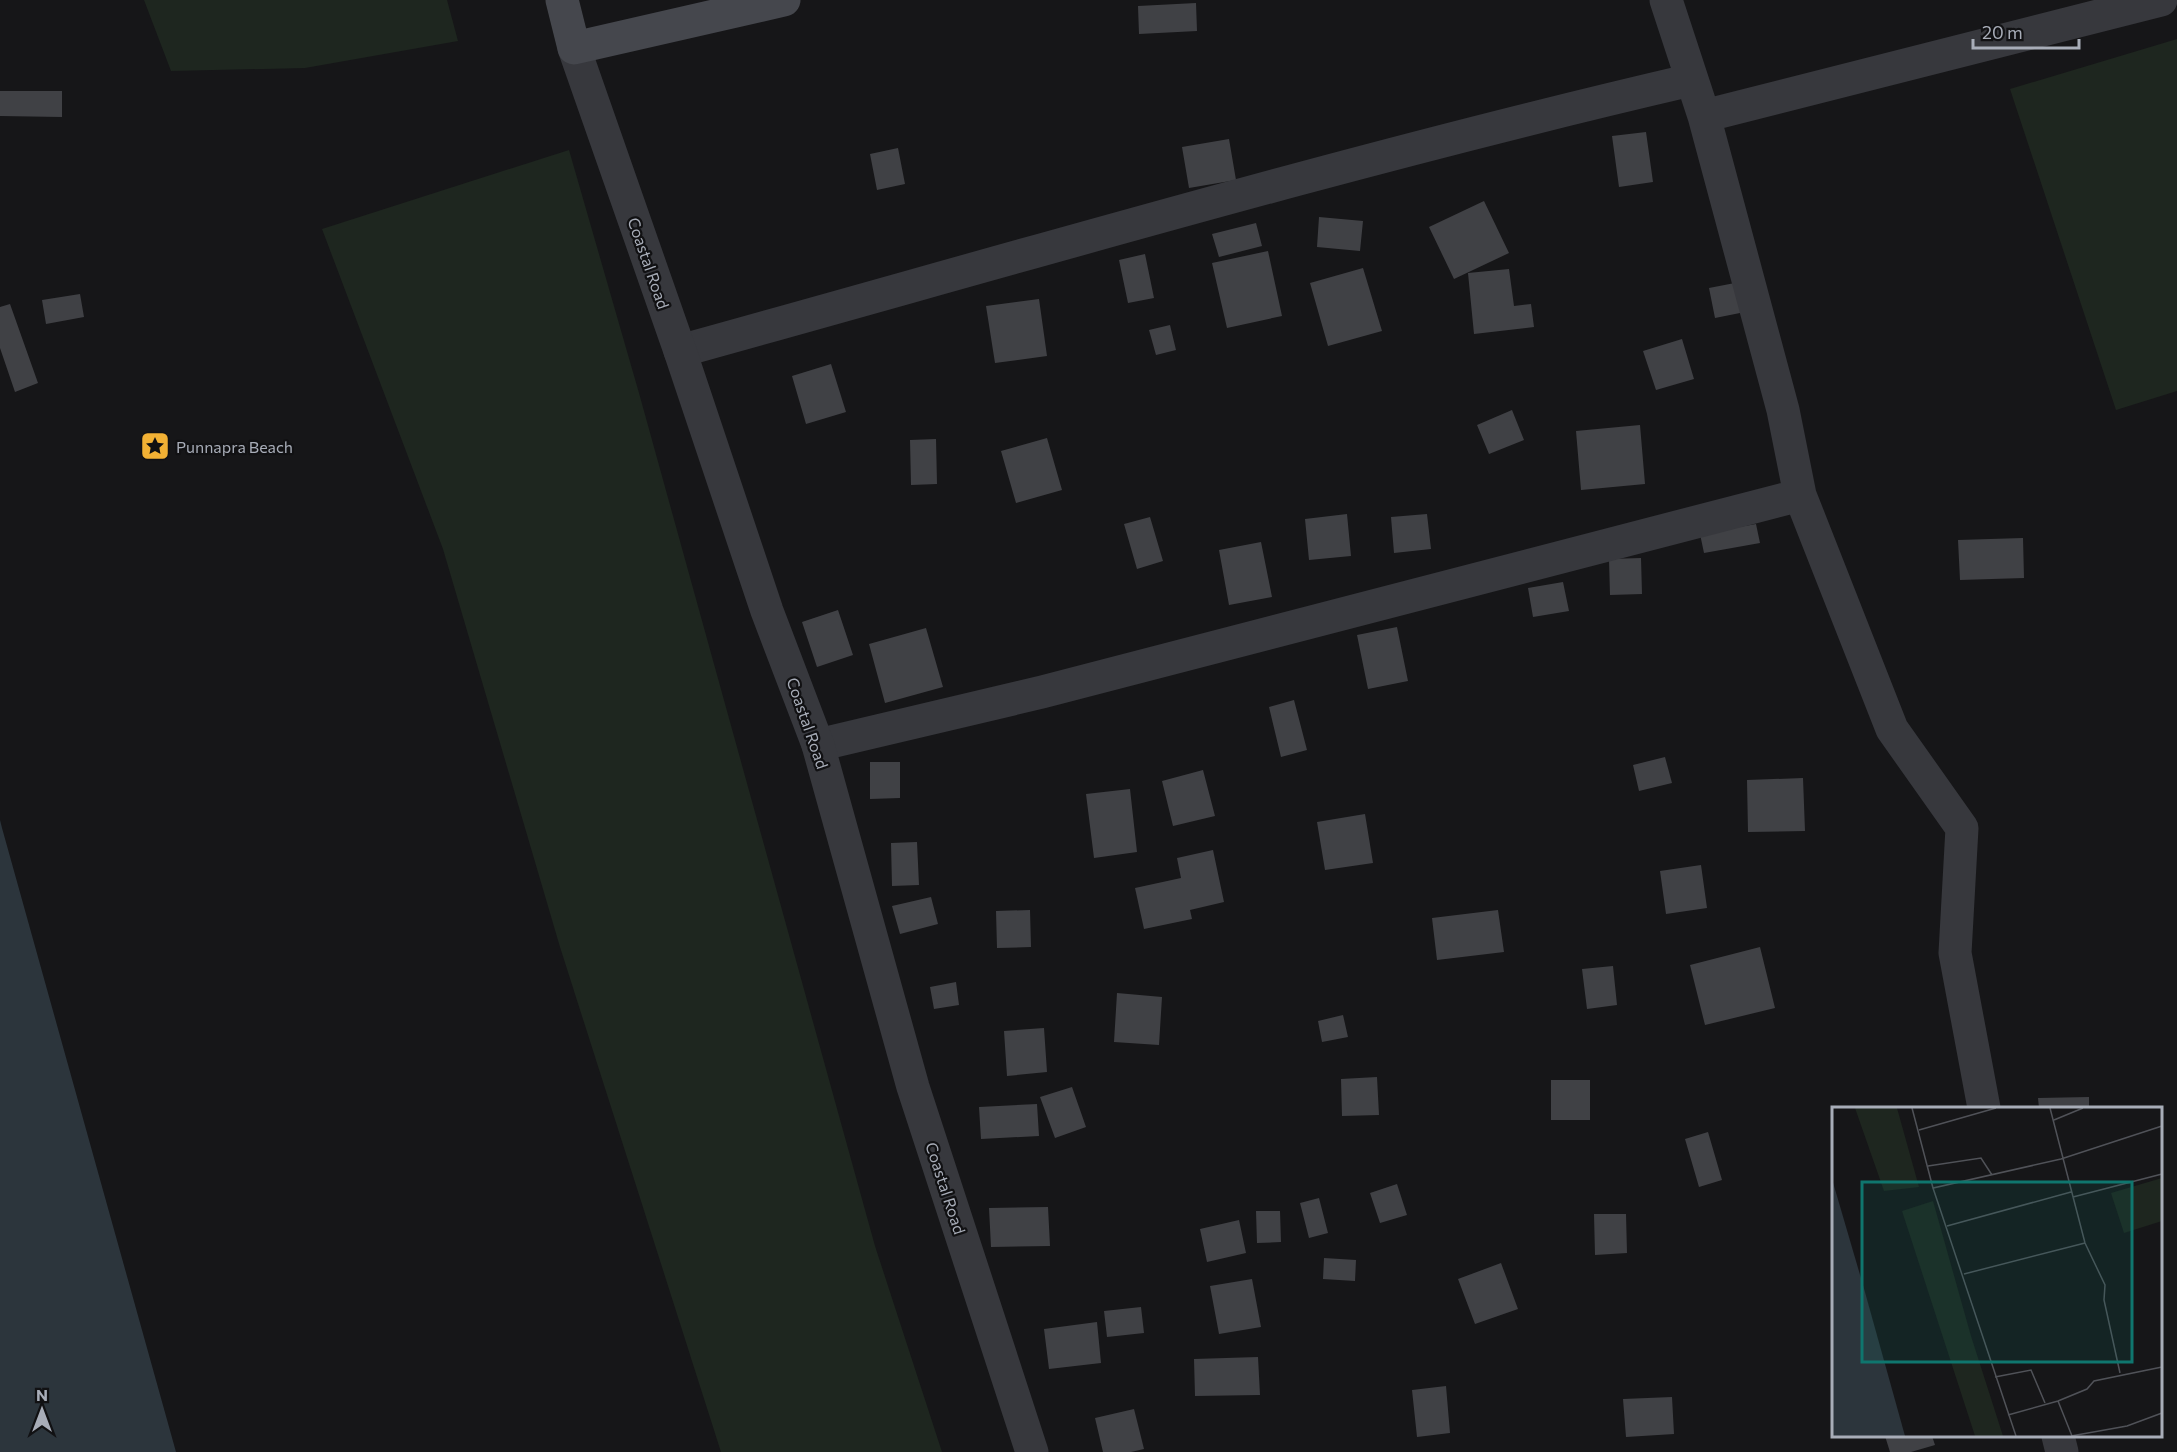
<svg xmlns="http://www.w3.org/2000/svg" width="2177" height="1452" font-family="Commissioner,sans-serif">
<rect width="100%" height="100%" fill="#161618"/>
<!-- green -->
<path fill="#1e261f" d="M 144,0 L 447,0 L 458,41 L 305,68 L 171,71 Z
M 2177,39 L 2177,391 L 2116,410 L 2010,89 Z
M 569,150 L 639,393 L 875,1246 L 942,1452 L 721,1452 L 560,947 L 443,549 L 322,229 Z"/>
<!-- water -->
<path fill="#2c353c" d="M 0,820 L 2,828 L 176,1452 L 0,1452 Z"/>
<!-- building -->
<path fill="#404145" d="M 1196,3 L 1197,31 L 1139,34 L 1138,6 Z
M 0,91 L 62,91 L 62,117 L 0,116 Z
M 1646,132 L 1653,182 L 1619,187 L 1612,136 Z
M 1229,139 L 1236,180 L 1189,188 L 1182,147 Z
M 898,148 L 905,184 L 877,190 L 870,154 Z
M 1484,201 L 1509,253 L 1454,279 L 1429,227 Z
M 1319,217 L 1363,221 L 1360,251 L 1317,247 Z
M 1256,223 L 1262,246 L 1219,257 L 1212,234 Z
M 1268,251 L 1282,316 L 1227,328 L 1212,263 Z
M 1145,254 L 1154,298 L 1128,303 L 1119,260 Z
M 1363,268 L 1382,331 L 1328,346 L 1310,283 Z
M 1509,269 L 1514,306 L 1531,304 L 1534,327 L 1474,334 L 1468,273 Z
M 1740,282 L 1745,312 L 1715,318 L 1709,288 Z
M 80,294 L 84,317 L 46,324 L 42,300 Z
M 1039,299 L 1047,356 L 995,363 L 986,306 Z
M 10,304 L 38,383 L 15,392 L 0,348 L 0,307 Z
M 1170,325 L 1176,350 L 1156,355 L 1149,330 Z
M 1682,339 L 1694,379 L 1656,390 L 1643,351 Z
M 831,364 L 846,412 L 806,424 L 792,376 Z
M 1512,410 L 1524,440 L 1489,454 L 1477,425 Z
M 1640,425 L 1645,484 L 1581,490 L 1576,431 Z
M 1047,438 L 1062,490 L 1016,503 L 1001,451 Z
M 936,439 L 937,484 L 911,485 L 910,440 Z
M 1347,514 L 1351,556 L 1309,560 L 1305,519 Z
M 1427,514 L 1431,549 L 1394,553 L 1391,517 Z
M 1150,517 L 1163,561 L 1137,569 L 1124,524 Z
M 1756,524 L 1760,543 L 1704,553 L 1700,534 Z
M 2023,538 L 2024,578 L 1960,580 L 1958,540 Z
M 1261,542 L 1272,597 L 1229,605 L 1219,550 Z
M 1641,558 L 1642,594 L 1610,595 L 1609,559 Z
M 1563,582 L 1569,611 L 1533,617 L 1528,588 Z
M 838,610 L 853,655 L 817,667 L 802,622 Z
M 1397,627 L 1408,681 L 1368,689 L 1357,635 Z
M 926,628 L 943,687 L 885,703 L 869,644 Z
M 1294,700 L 1307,750 L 1281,757 L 1269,707 Z
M 1665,757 L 1672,783 L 1639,791 L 1633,765 Z
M 870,762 L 900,762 L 900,798 L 870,799 Z
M 1203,770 L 1215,816 L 1173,826 L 1162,781 Z
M 1803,778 L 1805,831 L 1748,832 L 1747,780 Z
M 1130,789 L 1137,852 L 1094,858 L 1086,794 Z
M 1365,814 L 1373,863 L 1325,870 L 1317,822 Z
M 917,842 L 919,885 L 892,886 L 891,843 Z
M 1213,850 L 1224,902 L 1190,910 L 1192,919 L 1144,929 L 1135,888 L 1181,878 L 1177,858 Z
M 1701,865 L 1707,908 L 1666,914 L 1660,871 Z
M 931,897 L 938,924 L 900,934 L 892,906 Z
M 1030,910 L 1031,947 L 997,948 L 996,911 Z
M 1498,910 L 1504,952 L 1437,960 L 1432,918 Z
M 1760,947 L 1775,1008 L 1705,1025 L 1690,965 Z
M 1613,966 L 1617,1005 L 1587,1009 L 1582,969 Z
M 956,982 L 959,1005 L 934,1009 L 930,987 Z
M 1117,993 L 1162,997 L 1159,1045 L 1114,1042 Z
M 1343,1015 L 1348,1037 L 1322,1042 L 1318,1021 Z
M 1044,1028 L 1047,1072 L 1007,1076 L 1004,1031 Z
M 1377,1077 L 1379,1115 L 1342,1116 L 1341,1079 Z
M 1551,1080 L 1590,1080 L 1590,1120 L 1551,1120 Z
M 1072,1087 L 1086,1127 L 1055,1138 L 1040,1097 Z
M 2089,1097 L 2089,1108 L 2039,1108 L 2038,1098 Z
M 1037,1104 L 1039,1136 L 981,1139 L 979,1107 Z
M 1708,1132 L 1722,1180 L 1699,1187 L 1685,1139 Z
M 1397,1184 L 1407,1215 L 1380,1223 L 1370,1193 Z
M 1319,1198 L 1328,1233 L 1309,1238 L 1300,1203 Z
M 1048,1207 L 1050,1246 L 991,1247 L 989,1208 Z
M 1256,1211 L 1280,1211 L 1281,1242 L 1257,1243 Z
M 1594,1214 L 1626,1214 L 1627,1253 L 1595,1255 Z
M 1239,1220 L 1246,1253 L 1207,1262 L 1200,1229 Z
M 1324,1258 L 1356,1260 L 1355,1281 L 1323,1279 Z
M 1501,1263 L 1518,1309 L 1475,1324 L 1458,1279 Z
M 1252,1279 L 1261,1327 L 1219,1334 L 1210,1286 Z
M 1141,1307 L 1144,1333 L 1107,1337 L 1104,1311 Z
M 1097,1322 L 1101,1363 L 1049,1369 L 1044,1329 Z
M 1258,1357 L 1260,1395 L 1195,1396 L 1194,1359 Z
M 1446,1386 L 1450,1433 L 1417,1437 L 1412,1390 Z
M 1672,1397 L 1674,1434 L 1626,1437 L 1623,1399 Z
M 1134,1409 L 1144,1449 L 1131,1452 L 1103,1452 L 1095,1418 Z
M 1885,1436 L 1932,1436 L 1935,1445 L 1911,1452 L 1890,1452 Z"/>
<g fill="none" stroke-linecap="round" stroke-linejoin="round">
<!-- minor -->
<path stroke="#37383d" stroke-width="33" d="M 1666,0 L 1704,116 L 1783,410 L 1800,495 L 1892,729 L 1962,828 L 1955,953 L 1984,1108
M 1704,116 L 2161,0
M 680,351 C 1016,258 1351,159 1691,80
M 818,745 L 1042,692 L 1800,495
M 2058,1436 L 2062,1452"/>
<!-- tertiary -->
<path stroke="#37383d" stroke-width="33" d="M 574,48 L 680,351 L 767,611 L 818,745 L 913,1087 L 1032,1452"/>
<!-- secondary -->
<path stroke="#45474d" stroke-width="33" d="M 562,0 L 574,48 L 784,0"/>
</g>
<!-- icons -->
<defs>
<g id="sight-square" transform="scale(1.5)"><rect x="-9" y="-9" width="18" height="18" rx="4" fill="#f2b134" stroke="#111113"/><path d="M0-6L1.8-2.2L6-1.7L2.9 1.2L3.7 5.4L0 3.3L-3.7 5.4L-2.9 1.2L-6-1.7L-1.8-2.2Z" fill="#111"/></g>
</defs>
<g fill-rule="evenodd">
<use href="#sight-square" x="155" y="446"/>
</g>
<g text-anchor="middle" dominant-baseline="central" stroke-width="4.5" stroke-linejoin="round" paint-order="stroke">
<!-- street labels -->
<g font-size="16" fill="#a8adb8" stroke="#111113">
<text transform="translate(649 263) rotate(71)">Coastal Road</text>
<text transform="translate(808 723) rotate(71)">Coastal Road</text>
<text transform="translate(946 1188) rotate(72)">Coastal Road</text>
</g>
<!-- poi labels -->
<g font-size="16" fill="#a8adb8" stroke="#111113" text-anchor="start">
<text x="176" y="446">Punnapra Beach</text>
</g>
</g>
<!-- overview -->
<g transform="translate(1832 1107)">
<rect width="330" height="330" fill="#161618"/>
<path d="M 23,1 L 65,1 L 87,80 L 52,84 ZM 330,71 L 330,114 L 292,126 L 279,86 ZM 101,94 L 139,229 L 171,329 L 143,329 L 70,104 Z" fill="#1e261f"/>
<path d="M 0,72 L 31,178 L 73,329 L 0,329 Z" fill="#2c353c"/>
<path fill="none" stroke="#505258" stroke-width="1.5" d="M 80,1 L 101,81 L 229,52 L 330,19M 218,1 L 253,136 L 273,178 L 272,193 L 288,266M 222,13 L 251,1M 87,23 L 164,1M 96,59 L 149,51 L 160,68M 101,81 L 184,329M 241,90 L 330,67M 115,119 L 239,85M 132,167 L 253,136M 163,270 L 199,263 L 213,296M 226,294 L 240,329M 176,308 L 226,294 L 255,282 L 262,274 L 330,260M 239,329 L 295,319 L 330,306"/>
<path fill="#0f766e" fill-opacity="0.15" stroke="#0f766e" stroke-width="3" d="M 30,75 L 300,75 L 300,255 L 30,255 Z"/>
<rect width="330" height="330" fill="none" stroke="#a8adb8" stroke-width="3"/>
</g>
<!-- north arrow -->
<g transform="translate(42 1410)" stroke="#111113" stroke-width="4.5" paint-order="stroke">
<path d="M0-4.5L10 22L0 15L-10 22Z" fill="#a8adb8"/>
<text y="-9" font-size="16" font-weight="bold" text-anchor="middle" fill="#a8adb8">N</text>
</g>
<!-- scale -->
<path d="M1973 39v9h106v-9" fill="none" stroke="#a8adb8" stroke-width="3"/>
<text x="1982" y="39" font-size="18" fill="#a8adb8" stroke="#111113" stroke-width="4.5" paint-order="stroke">20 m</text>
</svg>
